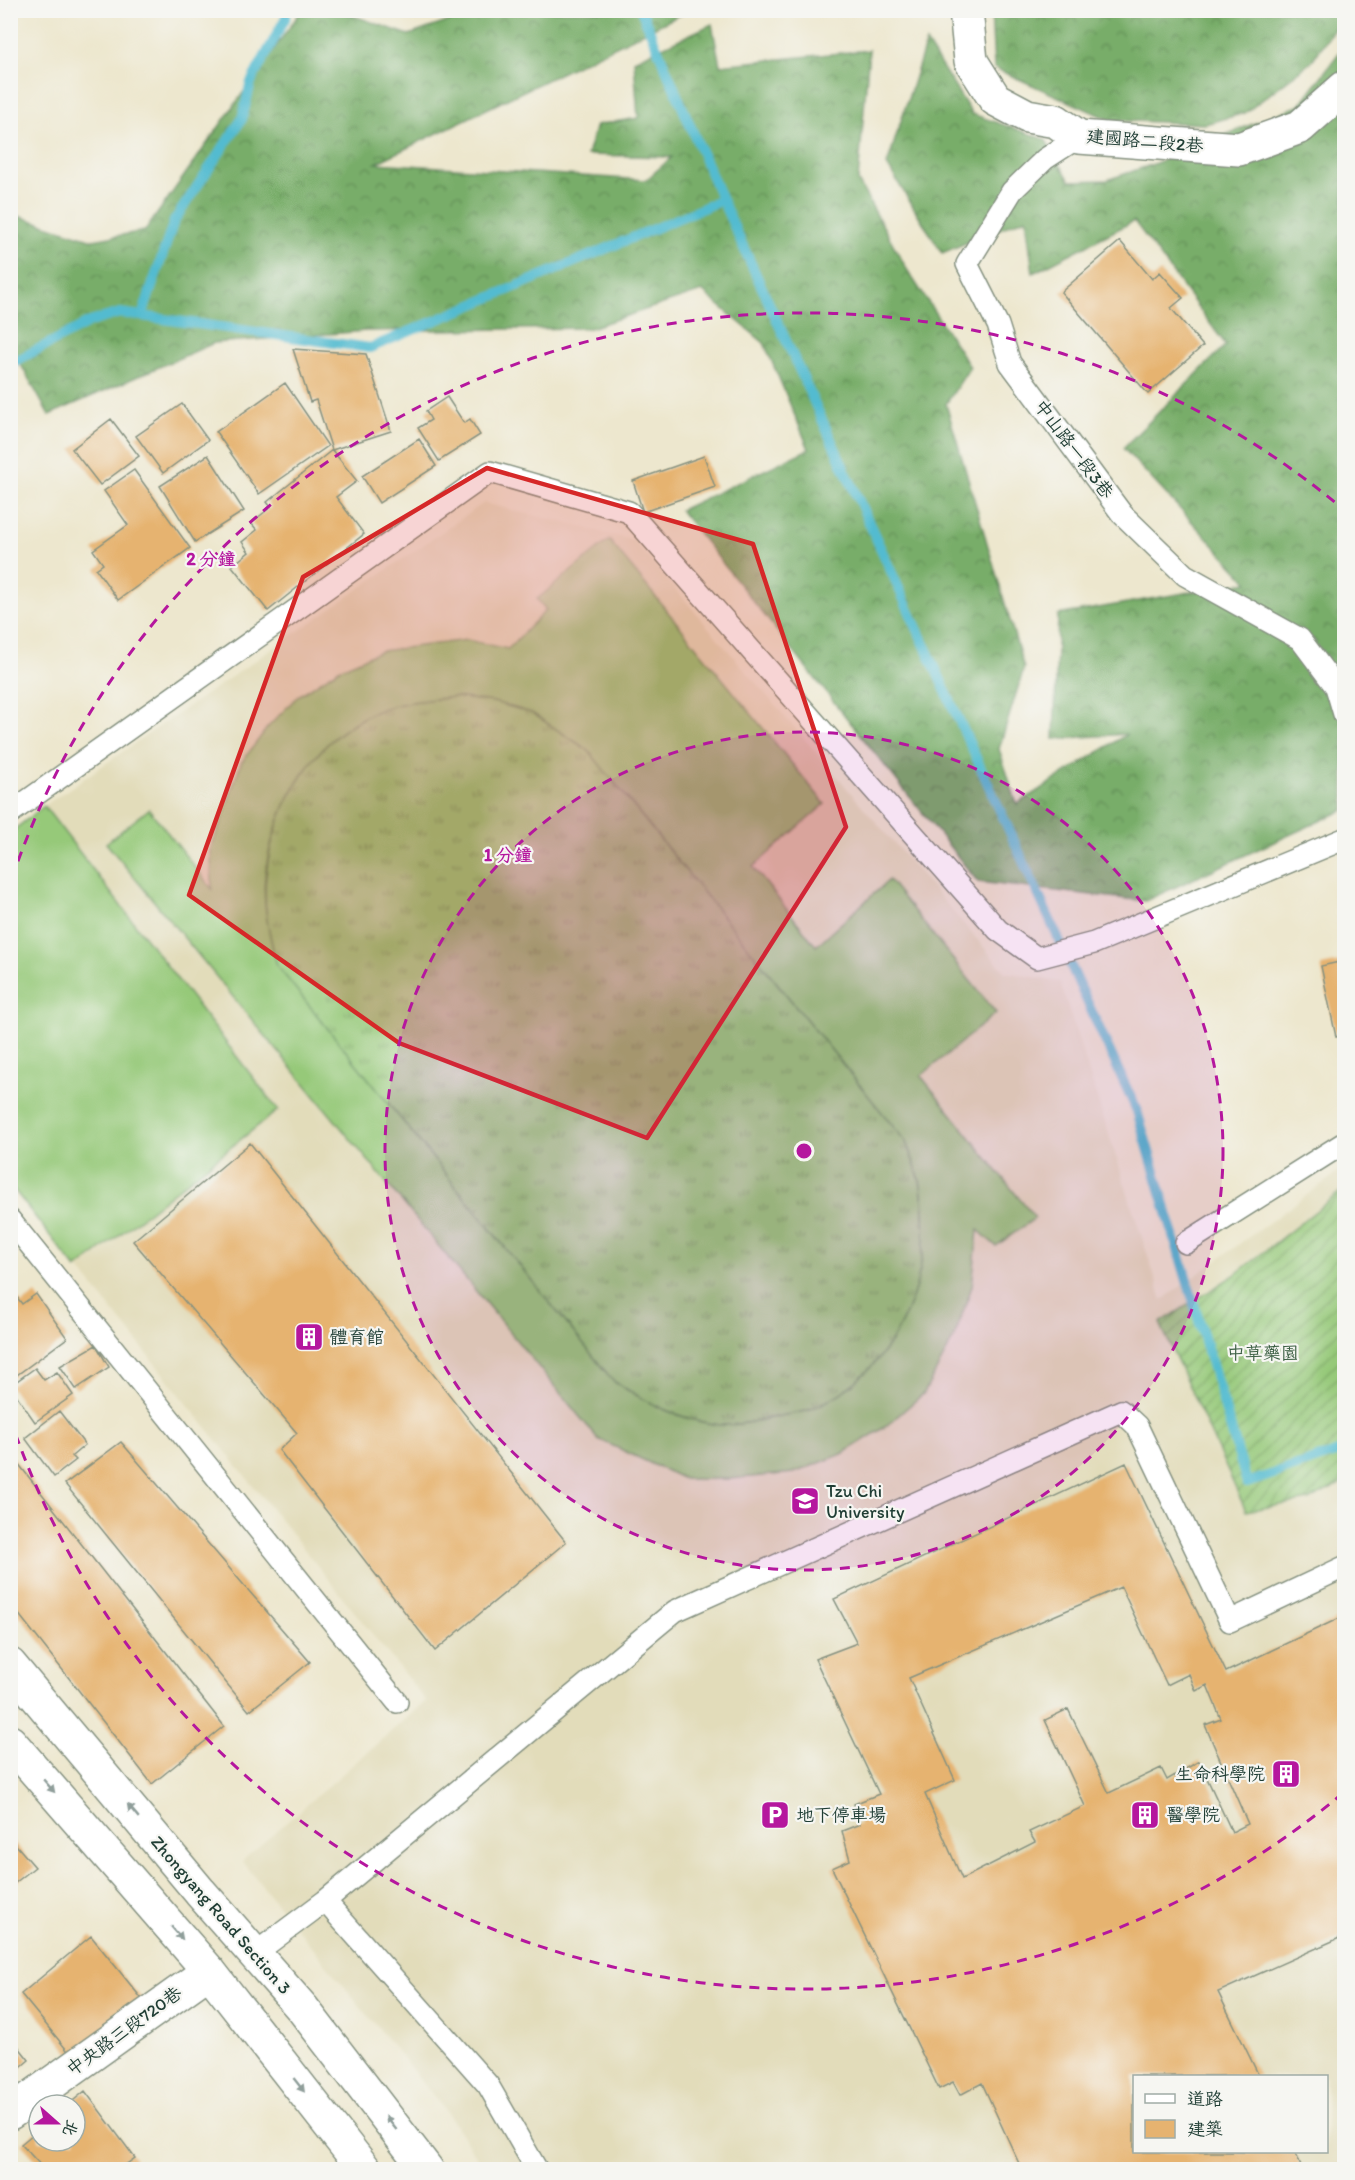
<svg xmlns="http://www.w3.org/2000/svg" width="1355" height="2180" font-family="Itim,'LXGW WenKai TC',sans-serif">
<defs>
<pattern id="grass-tufts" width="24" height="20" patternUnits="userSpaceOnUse" patternTransform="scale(1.5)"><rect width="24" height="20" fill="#96c979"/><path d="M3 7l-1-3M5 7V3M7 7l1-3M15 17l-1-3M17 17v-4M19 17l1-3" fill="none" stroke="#7aa464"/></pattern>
<pattern id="forest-crowns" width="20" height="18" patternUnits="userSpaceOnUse" patternTransform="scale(1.5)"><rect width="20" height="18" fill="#78ad69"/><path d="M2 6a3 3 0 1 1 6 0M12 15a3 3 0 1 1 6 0" fill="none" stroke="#628e57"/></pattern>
<pattern id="garden-furrows" width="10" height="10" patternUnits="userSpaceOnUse" patternTransform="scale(1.5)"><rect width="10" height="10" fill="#96c979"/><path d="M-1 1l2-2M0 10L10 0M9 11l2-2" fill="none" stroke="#7aa464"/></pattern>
</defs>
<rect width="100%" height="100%" fill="#f6f6f2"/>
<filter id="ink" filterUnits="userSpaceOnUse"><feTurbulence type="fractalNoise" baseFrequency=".0167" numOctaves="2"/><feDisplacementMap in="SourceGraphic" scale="12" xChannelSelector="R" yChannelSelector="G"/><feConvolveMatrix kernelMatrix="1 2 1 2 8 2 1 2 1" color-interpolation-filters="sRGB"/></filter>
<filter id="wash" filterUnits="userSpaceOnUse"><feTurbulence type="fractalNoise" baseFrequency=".008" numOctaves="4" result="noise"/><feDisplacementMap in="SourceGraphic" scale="24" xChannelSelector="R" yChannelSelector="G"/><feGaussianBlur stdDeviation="1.35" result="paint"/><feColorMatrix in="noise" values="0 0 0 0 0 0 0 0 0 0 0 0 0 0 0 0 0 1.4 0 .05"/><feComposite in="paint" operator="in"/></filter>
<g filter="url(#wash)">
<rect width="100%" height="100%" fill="#ede7ce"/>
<!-- built -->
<path fill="#e2dcba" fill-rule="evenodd" d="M 484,503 L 633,540 L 1005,972 L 1060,982 L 1162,1300 L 1344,1168 L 1344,2169 L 485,2169 L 445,2110 L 242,1861 L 426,1701 L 11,1184 L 11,832 L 44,806 ZM 1134,2076 L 1326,2076 L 1326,2152 L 1134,2152 Z"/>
<!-- grass -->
<path fill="url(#grass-tufts)" stroke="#5a8356" stroke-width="1.5" d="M 455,697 L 494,702 L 532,713 L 588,750 L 906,1142 C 911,1156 918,1170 921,1185 C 937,1274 898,1373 811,1409 C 802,1413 790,1414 780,1416 C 760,1420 732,1428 712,1424 C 673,1417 646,1402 613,1381 L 277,966 C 270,937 262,906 266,876 C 273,812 307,747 366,716 C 393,702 425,700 455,697 Z"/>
<!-- forest -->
<path fill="url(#forest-crowns)" stroke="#4c754e" stroke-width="1.5" d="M 1344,10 L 1344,15 L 1311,62 L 1245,113 L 1205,124 L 1110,120 L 994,68 L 991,11 Z
M 301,11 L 340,11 L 409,35 L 478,11 L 688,11 L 376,163 L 646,180 L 672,157 L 587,155 L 596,125 L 638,118 L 634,60 L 712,24 L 720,65 L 869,50 L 858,181 L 908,271 L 970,367 L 946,404 L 1024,668 L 999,749 L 1017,804 L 1127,734 L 1054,739 L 1058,615 L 1248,582 L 1123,448 L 1226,345 L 1134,221 L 1033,273 L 1026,218 L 942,253 L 887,165 L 926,42 L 972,114 L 1045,139 L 1070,181 L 1107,180 L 1151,165 L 1300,105 L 1344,46 L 1344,810 L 1145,901 L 978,882 L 680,510 L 809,449 L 764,343 L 702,291 L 590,328 L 366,331 L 214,343 L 49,415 L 11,347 L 10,229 L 15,215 L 93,240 L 145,231 Z"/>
<!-- garden -->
<path fill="url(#garden-furrows)" stroke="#5a8356" stroke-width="1.5" d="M 1344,1189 L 1344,1482 L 1309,1500 L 1246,1511 L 1160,1323 L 1233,1276 Z"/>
<!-- pitch -->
<path fill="#96c979" stroke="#5a8356" stroke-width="1.5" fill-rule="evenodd" d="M 609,540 L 825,804 L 753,867 L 816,946 L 889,880 L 996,1013 L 921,1076 L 1035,1218 L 996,1246 L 978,1230 L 972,1286 L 954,1338 L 924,1393 L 885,1427 L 842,1454 L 794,1473 L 729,1479 L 684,1479 L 598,1439 L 106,843 L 149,809 L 212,889 L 211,849 L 241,763 L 267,728 L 298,696 L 339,669 L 381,651 L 467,640 L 508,649 L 546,610 L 537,599 ZM 455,697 L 494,702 L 532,713 L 588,750 L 906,1142 C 911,1156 918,1170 921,1185 C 937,1274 898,1373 811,1409 C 802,1413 790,1414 780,1416 C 760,1420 732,1428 712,1424 C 673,1417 646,1402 613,1381 L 277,966 C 270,937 262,906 265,876 C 273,812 307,747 366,716 C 393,702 425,700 455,697 Z
M 44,806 L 278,1110 L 76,1269 L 11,1186 L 11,832 Z"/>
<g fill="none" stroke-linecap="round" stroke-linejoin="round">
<!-- stream -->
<path stroke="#53bbd0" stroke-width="10" d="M 641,10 L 722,200 L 1137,1111 L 1247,1483 L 1344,1450
M 142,316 L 174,221 L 242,119 L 251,82 L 286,17 L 287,10
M 10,364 L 90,322 L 120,313 L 370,348 L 722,200"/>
</g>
<g id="blocks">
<!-- building -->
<path fill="#e6b370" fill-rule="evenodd" d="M 1120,241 L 1152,279 L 1160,272 L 1183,298 L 1171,308 L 1203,346 L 1148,394 L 1061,292 Z
M 293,349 L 366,354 L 391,431 L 332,450 L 316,400 L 310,402 Z
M 285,383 L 328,446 L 259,494 L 216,432 Z
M 447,397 L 464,423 L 470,419 L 480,435 L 439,461 L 418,428 L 431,420 L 426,411 Z
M 182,404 L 208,440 L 163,473 L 136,436 Z
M 111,419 L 139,456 L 100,485 L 72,449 Z
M 419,439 L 436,466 L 379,503 L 362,476 Z
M 332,450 L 357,481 L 336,497 L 364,534 L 268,611 L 232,566 L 249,552 L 242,542 L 257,530 L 251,523 L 271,507 L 267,502 Z
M 208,455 L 244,511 L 195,542 L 160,486 Z
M 704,456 L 715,487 L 643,512 L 633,481 Z
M 134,470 L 190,548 L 118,600 L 96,569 L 103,564 L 93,550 L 128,525 L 104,491 Z
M 1344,961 L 1344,1035 L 1336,1037 L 1321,966 Z
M 250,1143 L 566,1542 L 435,1651 L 279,1450 L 297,1433 L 133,1241 Z
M 10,1288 L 22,1304 L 36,1294 L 67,1338 L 10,1380 Z
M 96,1345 L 109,1367 L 76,1389 L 60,1366 Z
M 35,1368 L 44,1380 L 57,1372 L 73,1395 L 35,1422 L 10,1386 Z
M 59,1411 L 85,1445 L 72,1456 L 76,1460 L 54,1477 L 25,1438 Z
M 121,1442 L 310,1662 L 249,1711 L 65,1484 Z
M 10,1453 L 224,1726 L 152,1784 L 10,1603 Z
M 1126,1463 L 1226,1672 L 1344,1616 L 1344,1936 L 1218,1992 L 1259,2076 L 1134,2076 L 1134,2152 L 1295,2152 L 1303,2170 L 1022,2170 L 982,2083 L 960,2095 L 953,2082 L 939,2089 L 832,1868 L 850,1860 L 842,1831 L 860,1824 L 854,1804 L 879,1794 L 815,1659 L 857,1643 L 834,1599 ZM 1121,1587 L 1167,1685 L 1189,1674 L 1196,1691 L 1207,1685 L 1221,1719 L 1205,1725 L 1248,1824 L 1232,1832 L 1199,1761 L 1167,1780 L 1161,1768 L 1109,1793 L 1068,1709 L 1045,1720 L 1085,1806 L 1029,1832 L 1035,1842 L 962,1879 L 925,1794 L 955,1780 L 909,1678 Z
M 10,1838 L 35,1867 L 10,1887 Z
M 91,1936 L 150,2009 L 80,2066 L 21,1994 Z
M 10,2036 L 29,2060 L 10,2076 Z
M 85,2091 L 135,2158 L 118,2170 L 45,2170 L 21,2144 L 39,2129 L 39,2141 L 75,2141 L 75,2105 L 68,2105 Z"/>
</g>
</g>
<g filter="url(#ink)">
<use href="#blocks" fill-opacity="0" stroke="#869281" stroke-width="1.5"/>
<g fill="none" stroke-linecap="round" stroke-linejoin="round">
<!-- service casing -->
<g stroke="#869281" stroke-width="24">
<path id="service" d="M 1079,137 L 1045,159 L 1012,191 L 967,264 L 998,325 L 1010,363 L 1122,514 L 1185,575 L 1300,639 L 1336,687 L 1344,714
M 10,813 L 490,472 L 629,512 L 998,930 L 1037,958 L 1094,943 L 1344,839
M 10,1220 L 397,1702
M 1186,1243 L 1344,1143
M 325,1901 L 488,2085 L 537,2170
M 254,1954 L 325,1901 L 675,1611 L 1121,1411 L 1137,1426 L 1230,1621 L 1344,1567"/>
</g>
<!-- minor casing -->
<g stroke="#869281" stroke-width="36">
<path id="minor" d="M 966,10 L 971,61 L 995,99 L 1027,116 L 1056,121 L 1079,137 L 1239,149 L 1300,127 L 1344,88
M 10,2113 L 209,1971"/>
</g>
<!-- tertiary casing -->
<g stroke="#869281" stroke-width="36">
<path id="tertiary" d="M 10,1665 L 200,1892 L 303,2009 L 427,2170
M 10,1742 L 209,1971 L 365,2170"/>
</g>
<!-- service -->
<use href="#service" stroke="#fff" stroke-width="21"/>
<!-- minor -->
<use href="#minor" stroke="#fff" stroke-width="33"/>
<!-- tertiary -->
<use href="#tertiary" stroke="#fff" stroke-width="33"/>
</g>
<!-- one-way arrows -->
<defs><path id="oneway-solid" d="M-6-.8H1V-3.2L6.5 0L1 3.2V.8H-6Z" transform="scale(1.5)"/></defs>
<g fill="#8f9e9a">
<use href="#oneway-solid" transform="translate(49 1786) rotate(49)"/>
<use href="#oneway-solid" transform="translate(133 1811) rotate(-130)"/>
<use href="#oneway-solid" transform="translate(177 1933) rotate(49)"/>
<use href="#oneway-solid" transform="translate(299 2085) rotate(52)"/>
<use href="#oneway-solid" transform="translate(391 2123) rotate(-128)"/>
</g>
</g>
<!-- marked area -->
<path fill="#d62828" fill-opacity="0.2" stroke="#d62828" stroke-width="4.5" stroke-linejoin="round" d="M 487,468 L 753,544 L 846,827 L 647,1138 L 399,1043 L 189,895 L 303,577 Z"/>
<!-- distance rings -->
<circle cx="804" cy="1151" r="419" fill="#b5179e" fill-opacity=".12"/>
<g fill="none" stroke="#b5179e" stroke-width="3" stroke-dasharray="10 8">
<circle cx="804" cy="1151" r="419"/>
<path d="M1343 1793A838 838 0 0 1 12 1424M12 878A838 838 0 0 1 1343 509"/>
</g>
<!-- icons -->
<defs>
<g id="building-square" transform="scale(1.5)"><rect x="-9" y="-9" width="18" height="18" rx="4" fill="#b5179e" stroke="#f6f6f2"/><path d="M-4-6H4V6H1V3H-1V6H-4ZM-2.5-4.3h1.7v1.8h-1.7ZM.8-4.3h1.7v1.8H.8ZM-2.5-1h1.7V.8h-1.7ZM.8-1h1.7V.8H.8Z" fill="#fff"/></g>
<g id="university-square" transform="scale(1.5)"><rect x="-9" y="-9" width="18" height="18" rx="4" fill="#b5179e" stroke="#f6f6f2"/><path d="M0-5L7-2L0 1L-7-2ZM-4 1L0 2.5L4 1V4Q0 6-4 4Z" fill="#fff"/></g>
<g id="parking-square" transform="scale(1.5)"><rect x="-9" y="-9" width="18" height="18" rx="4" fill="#b5179e" stroke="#f6f6f2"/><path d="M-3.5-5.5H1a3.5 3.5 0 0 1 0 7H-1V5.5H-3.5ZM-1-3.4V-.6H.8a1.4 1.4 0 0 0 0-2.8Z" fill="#fff"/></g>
</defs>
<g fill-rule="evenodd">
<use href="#building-square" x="309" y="1337"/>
<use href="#university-square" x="805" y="1501"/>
<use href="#building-square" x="1286" y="1774"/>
<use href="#parking-square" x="775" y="1815"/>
<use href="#building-square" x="1145" y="1815"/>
</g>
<g text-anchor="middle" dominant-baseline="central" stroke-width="4.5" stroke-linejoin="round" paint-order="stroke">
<!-- street labels -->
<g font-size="18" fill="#1f3d34" stroke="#f6f6f2">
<text transform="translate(1145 141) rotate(5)">建國路二段2巷</text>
<text transform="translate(1074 449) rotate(53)">中山路一段3巷</text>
<text transform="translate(221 1915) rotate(49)">Zhongyang Road Section 3</text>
<text transform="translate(124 2031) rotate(-36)">中央路三段720巷</text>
</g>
<!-- poi labels -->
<g font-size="18" fill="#1f3d34" stroke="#f6f6f2" text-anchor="start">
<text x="330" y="1337">體育館</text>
<text x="826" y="1491">Tzu Chi<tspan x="826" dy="21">University</tspan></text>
<text x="1265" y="1774" text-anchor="end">生命科學院</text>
<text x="796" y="1815">地下停車場</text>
<text x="1166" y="1815">醫學院</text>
</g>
<!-- park labels -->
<g font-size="18" fill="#3d6045" stroke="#f6f6f2">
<text x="1263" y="1353">中草藥園</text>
</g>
</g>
<circle cx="804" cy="1151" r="9" fill="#b5179e" stroke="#f6f6f2" stroke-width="3"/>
<g font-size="18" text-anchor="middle" font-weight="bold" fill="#b5179e" stroke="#f6f6f2" stroke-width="4.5" stroke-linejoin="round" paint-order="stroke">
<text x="211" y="565">2 分鐘</text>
<text x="508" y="861">1 分鐘</text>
</g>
<!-- margin -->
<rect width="1355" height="2180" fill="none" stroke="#f6f6f2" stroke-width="36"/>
<!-- legend -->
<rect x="1133" y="2075" width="195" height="78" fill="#f6f6f2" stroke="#a0aca6" stroke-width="1.5"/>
<rect x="1145" y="2094" width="30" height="9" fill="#ffffff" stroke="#a0aca6" stroke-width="1.5"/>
<text x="1187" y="2105" font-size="18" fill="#1f3d34">道路</text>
<rect x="1145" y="2120" width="30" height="18" fill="#e6b370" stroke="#a0aca6" stroke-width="1.5"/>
<text x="1187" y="2135" font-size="18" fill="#1f3d34">建築</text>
<!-- north arrow -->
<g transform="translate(57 2123) rotate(111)"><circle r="28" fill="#f6f6f2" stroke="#a0aca6" stroke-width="1.5"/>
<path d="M0-4.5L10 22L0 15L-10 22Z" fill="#b5179e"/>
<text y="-9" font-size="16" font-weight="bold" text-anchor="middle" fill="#1f3d34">北</text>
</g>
</svg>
